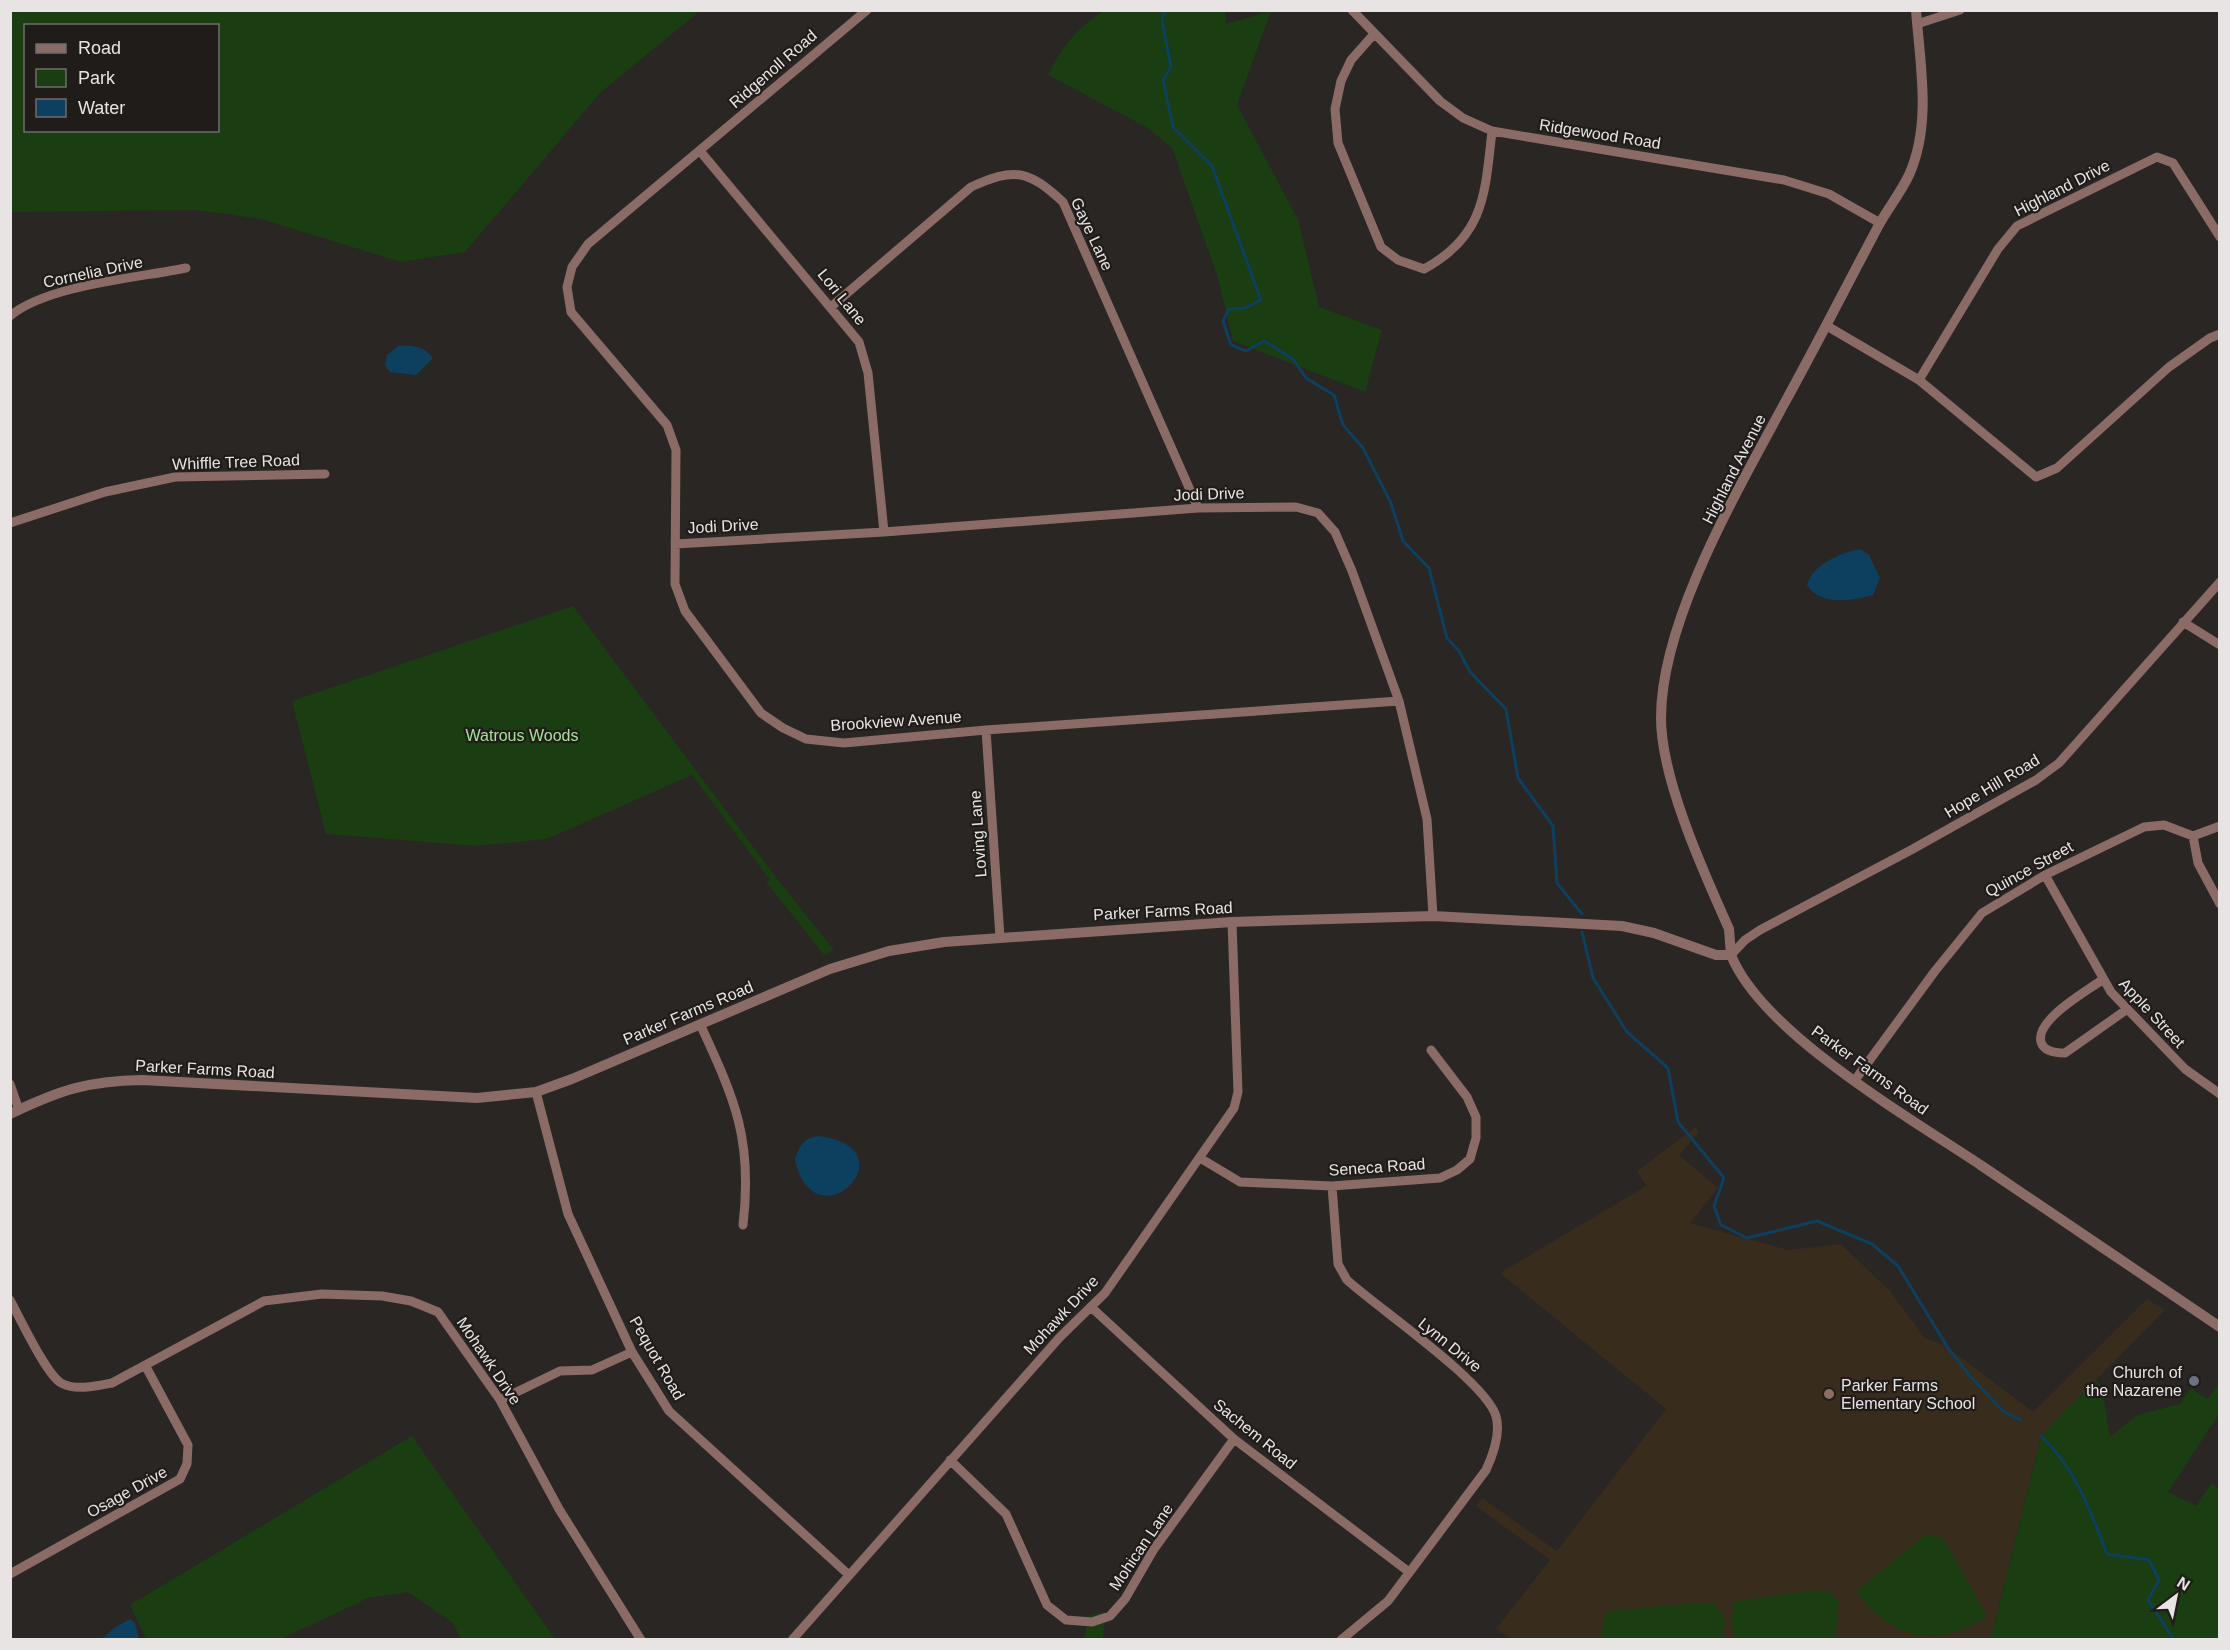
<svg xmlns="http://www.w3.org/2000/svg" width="2230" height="1650" font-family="Arial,sans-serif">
<rect width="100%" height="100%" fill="#2a2624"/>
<!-- education -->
<path fill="#382c1d" d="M 1696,1127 L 1699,1132 L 1679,1155 L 1718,1188 L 1690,1223 L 1788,1250 L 1841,1244 L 1890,1291 L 1925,1338 L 1946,1346 L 2033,1412 L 2147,1299 L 2165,1310 L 2041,1436 L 1991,1639 L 1512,1639 L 1496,1629 L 1550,1560 L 1476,1506 L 1482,1498 L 1557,1551 L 1666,1409 L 1500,1273 L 1646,1186 L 1637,1171 Z"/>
<!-- green -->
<path fill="#1a3d11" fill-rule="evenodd" d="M 1105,10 L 1225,11 L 1226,24 L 1271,11 L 1237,105 L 1298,219 L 1319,307 L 1382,330 L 1365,392 L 1233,341 L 1217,275 L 1172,148 L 1146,127 L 1048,75 C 1064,44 1075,30 1105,10 Z
M 10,11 L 11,10 L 700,11 L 601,92 L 465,252 L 401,262 L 261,219 L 196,210 L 11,212 ZM 26,26 L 218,26 L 218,130 L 26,130 Z
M 573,606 L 775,876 L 834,950 L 824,955 L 766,882 L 770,880 L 692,775 L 547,839 L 476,846 L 326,834 L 292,701 Z
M 2096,1380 L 2102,1388 L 2110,1437 L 2137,1415 L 2180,1404 L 2191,1388 L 2207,1399 L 2219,1384 L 2219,1414 L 2168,1492 L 2196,1506 L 2212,1483 L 2219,1489 L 2219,1639 L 1991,1639 L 2041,1436 Z
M 412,1436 L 555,1639 L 461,1639 L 453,1623 L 408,1592 L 368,1598 L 281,1639 L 146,1639 L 130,1605 Z
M 1927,1534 L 1943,1538 L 1987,1616 C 1938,1650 1891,1640 1856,1591 Z
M 1814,1590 L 1830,1592 L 1839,1602 L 1835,1639 L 1735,1639 L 1732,1623 L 1733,1602 Z
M 1689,1604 L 1715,1604 L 1725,1620 L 1723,1639 L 1600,1639 L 1606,1611 Z
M 1106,1612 L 1103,1639 L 1084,1640 L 1089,1615 Z"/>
<!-- water -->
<path fill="#0d3f5e" d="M 398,346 C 411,345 425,346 433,358 L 416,375 L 390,372 L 385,365 L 387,355 Z
M 1860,549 L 1869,555 L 1880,578 L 1873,595 C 1853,601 1819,606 1807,585 C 1812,565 1840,553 1860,549 Z
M 818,1136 C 914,1147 815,1248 795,1160 C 799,1147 803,1138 818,1136 Z
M 130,1619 L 135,1623 L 139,1639 L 102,1639 L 114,1628 Z"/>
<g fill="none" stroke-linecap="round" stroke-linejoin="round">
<!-- stream -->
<path stroke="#0d3f5e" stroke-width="3" d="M 1165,10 L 1162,20 L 1171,67 L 1163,80 L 1173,127 L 1212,166 L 1261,300 L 1245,308 L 1229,309 L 1223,321 L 1231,345 L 1246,351 L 1264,341 L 1293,359 L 1306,378 L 1334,395 L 1343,425 L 1363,448 L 1391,503 L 1403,541 L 1429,568 L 1447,638 L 1459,651 L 1470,672 L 1506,709 L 1518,778 L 1553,826 L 1557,883 L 1582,914
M 1582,932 L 1593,978 L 1627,1032 L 1668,1068 L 1678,1122 L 1724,1178 L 1714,1206 L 1721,1225 L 1747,1238 L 1817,1221 L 1872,1244 L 1898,1266 L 1948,1348 L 1970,1376 L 2003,1411 L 2020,1420
M 2041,1436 C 2076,1469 2090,1510 2107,1554 L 2149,1560 L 2159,1580 L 2148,1600 L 2174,1640
M 2180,1640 L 2201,1640"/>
<!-- minor -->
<path stroke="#8b6b65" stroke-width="9" d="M 867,10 L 588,244 L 572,267 L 567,287 L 571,312 L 667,425 L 676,450 L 675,584 L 685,611 L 761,713 L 783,728 L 806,739 L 844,743 L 986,730 L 1399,701
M 1352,10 L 1440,101 L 1463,118 L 1492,131 L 1784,180 L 1829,194 L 1880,223
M 1917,24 L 1960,10
M 1374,34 L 1351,60 L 1341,81 L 1335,109 L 1338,143 L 1381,247 L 1398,260 L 1424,269 C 1485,236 1485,193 1492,131
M 700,151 L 859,342 L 868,373 L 884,532
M 2220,237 L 2173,163 L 2157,157 L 2017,226 L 1998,249 L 1919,380 L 2036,477 L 2057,468 L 2169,367 L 2210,338 L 2220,334
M 832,306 L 971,187 C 1015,167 1028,170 1063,202 L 1198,508
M 10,316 C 47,285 137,278 186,268
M 1827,326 L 1919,380
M 10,523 L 105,492 L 175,477 L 325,474
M 675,544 L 884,532 L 1198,508 L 1296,507 L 1318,513 L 1335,532 L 1352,571 L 1399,701 L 1427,819 L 1433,916
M 2183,622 L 2220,645
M 986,730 L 1000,937
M 2193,836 L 2198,863 L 2220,904
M 2045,875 L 2111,992 L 2185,1069 L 2220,1094
M 1731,955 L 1745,940 L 1760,930 L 1911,850 L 2036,780 L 2059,763 L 2220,582
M 2102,980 C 2087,991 2035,1020 2041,1042 C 2044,1052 2056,1053 2065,1053 L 2126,1010
M 700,1024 C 735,1100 753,1139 743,1225
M 1855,1080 L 1935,971 L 1982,913 L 2045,875 L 2144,827 L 2164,825 L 2193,836 L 2220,826
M 10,1084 L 19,1110
M 536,1092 L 568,1214 L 632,1352 L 669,1411 L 849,1575
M 1200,1158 L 1240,1182 L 1332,1186 L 1440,1178 L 1457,1170 L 1470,1159 L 1476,1138 L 1476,1117 L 1467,1097 L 1431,1050
M 1332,1186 L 1338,1264 L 1347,1280 C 1379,1309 1485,1381 1496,1416 C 1501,1434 1493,1455 1486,1470 L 1388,1601 L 1341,1640
M 10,1300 C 20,1318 46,1374 61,1383 C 75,1391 97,1386 112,1383 L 264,1301 L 322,1294 L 382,1296 L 411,1301 L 438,1312 L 500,1400 L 559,1509 L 641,1640
M 1091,1307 L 1234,1439 L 1409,1572
M 500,1400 L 560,1371 L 592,1370 L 632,1352
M 950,1460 L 1006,1514 L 1047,1605 L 1066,1620 L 1092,1622 L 1110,1616 L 1125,1599 L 1154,1549 L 1234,1439
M 10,1574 L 180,1479 L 187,1464 L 188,1445 L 145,1365
M 792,1640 L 1060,1337 L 1105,1293 L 1234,1108 L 1238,1092 L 1232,922"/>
<!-- tertiary -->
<path stroke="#8b6b65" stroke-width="10" d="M 1731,955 L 1729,929 C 1704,873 1661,779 1661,718 C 1661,620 1738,490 1784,404 C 1817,344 1848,283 1880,223 C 1889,207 1901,192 1909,175 C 1932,124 1920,64 1916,10
M 10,1114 C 60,1090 87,1081 142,1080 L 477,1098 L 536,1092 L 572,1079 L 830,969 L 889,951 L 944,942 L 1232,922 L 1433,916 L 1622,926 L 1654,933 L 1716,955 L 1731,955 C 1762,1033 1912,1119 1982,1166 C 2061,1220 2141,1273 2220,1327"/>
</g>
<!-- markers -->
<circle fill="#6b7280" stroke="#201c1a" stroke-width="2" cx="2194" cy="1381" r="6"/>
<circle fill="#8d6e63" stroke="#201c1a" stroke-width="2" cx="1829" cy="1394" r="6"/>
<g text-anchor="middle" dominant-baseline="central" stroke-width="4.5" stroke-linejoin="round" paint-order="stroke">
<!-- street labels -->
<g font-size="16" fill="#e7e4e3" stroke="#201c1a">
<text transform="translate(773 69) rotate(-41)">Ridgenoll Road</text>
<text transform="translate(1600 134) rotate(9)">Ridgewood Road</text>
<text transform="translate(2062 188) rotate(-27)">Highland Drive</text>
<text transform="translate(1092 234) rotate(65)">Gaye Lane</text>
<text transform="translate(93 272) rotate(-12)">Cornelia Drive</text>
<text transform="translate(842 297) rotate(51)">Lori Lane</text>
<text transform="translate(236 462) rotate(-2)">Whiffle Tree Road</text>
<text transform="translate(1734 469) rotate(-63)">Highland Avenue</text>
<text transform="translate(1209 494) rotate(-2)">Jodi Drive</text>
<text transform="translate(723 526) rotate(-3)">Jodi Drive</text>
<text transform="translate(896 721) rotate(-4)">Brookview Avenue</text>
<text transform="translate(1992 786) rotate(-31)">Hope Hill Road</text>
<text transform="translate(978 834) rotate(-94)">Loving Lane</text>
<text transform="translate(2029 869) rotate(-29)">Quince Street</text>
<text transform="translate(1163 911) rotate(-3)">Parker Farms Road</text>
<text transform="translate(688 1013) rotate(-23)">Parker Farms Road</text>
<text transform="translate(2152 1013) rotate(47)">Apple Street</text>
<text transform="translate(205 1069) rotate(3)">Parker Farms Road</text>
<text transform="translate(1870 1070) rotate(36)">Parker Farms Road</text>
<text transform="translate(1377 1167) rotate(-4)">Seneca Road</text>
<text transform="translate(1061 1315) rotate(-47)">Mohawk Drive</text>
<text transform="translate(1450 1345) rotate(39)">Lynn Drive</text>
<text transform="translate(657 1358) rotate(60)">Pequot Road</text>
<text transform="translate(489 1361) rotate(56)">Mohawk Drive</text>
<text transform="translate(1255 1434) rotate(39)">Sachem Road</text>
<text transform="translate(127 1492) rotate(-29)">Osage Drive</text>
<text transform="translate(1141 1547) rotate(-56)">Mohican Lane</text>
</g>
<!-- park labels -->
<g font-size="16" fill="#a4e396" stroke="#201c1a">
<text x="522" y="735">Watrous Woods</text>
</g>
<!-- poi labels -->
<g font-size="16" fill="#e7e4e3" stroke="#201c1a" text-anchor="end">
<text x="2182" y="1372">Church of<tspan x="2182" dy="18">the Nazarene</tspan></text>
<text x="1841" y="1385" text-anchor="start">Parker Farms<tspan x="1841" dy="18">Elementary School</tspan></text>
</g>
</g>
<!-- border -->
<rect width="2230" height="1650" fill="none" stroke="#e7e4e3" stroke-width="24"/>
<!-- legend -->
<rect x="24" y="24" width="195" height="108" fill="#201c1a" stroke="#706c6a" stroke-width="1.5"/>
<rect x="36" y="44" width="30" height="9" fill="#8b6b65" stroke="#706c6a" stroke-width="1.5"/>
<text x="78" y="54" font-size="18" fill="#e7e4e3">Road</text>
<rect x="36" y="69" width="30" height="18" fill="#1a3d11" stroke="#706c6a" stroke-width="1.5"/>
<text x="78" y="84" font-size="18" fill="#e7e4e3">Park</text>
<rect x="36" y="99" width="30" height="18" fill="#0d3f5e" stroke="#706c6a" stroke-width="1.5"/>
<text x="78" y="114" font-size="18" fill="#e7e4e3">Water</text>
<!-- north arrow -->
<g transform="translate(2176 1596) rotate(32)" stroke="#201c1a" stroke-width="4.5" paint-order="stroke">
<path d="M0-4.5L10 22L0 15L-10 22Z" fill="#e7e4e3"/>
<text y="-9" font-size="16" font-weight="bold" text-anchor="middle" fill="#e7e4e3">N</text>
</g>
</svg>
